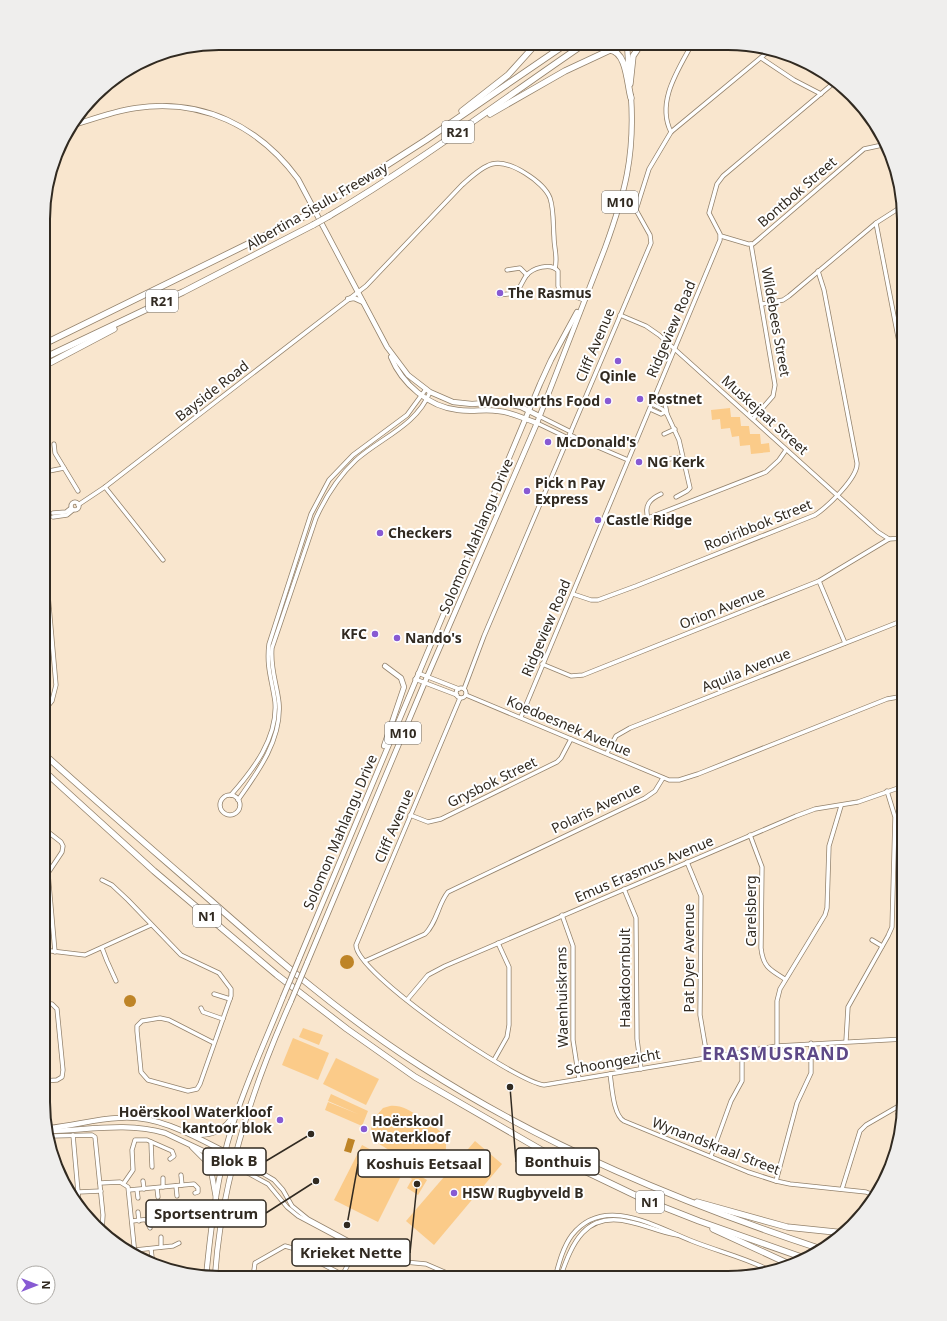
<svg xmlns="http://www.w3.org/2000/svg" width="947" height="1321" font-family="'Noto Sans',sans-serif">
<style>
.green{fill:#fbcb89}
.water{fill:#be8427}
.lines{fill:none;stroke-linecap:round;stroke-linejoin:round}
.canal{stroke:#be8427;stroke-width:3.5}
.minor-casing{stroke:#93826c;stroke-width:5}
.major-casing{stroke:#93826c;stroke-width:6}
.highway-casing{stroke:#93826c;stroke-width:7}
.minor{stroke:#fff;stroke-width:3.5}
.major{stroke:#fff;stroke-width:4.5}
.highway{stroke:#fff;stroke-width:5.5}
.major-bridge-casing{stroke:#93826c;stroke-width:6;stroke-linecap:butt}
.highway-bridge-casing{stroke:#93826c;stroke-width:7;stroke-linecap:butt}
.major-bridge{stroke:#fff;stroke-width:4.5}
.highway-bridge{stroke:#fff;stroke-width:5.5}
.poi-dot{fill:#875ad3;stroke:#fff;stroke-width:1.5}
.labels{text-anchor:middle;stroke-width:4;stroke-linejoin:round;paint-order:stroke}
.shield{fill:#fff;stroke:#6f6a64;stroke-width:1}
.shield-label{font-size:13px;font-weight:bold;fill:#312a21}
.street-label{font-size:14px;fill:#312a21;stroke:#fff}
.poi-label{font-size:14px;font-weight:bold;fill:#312a21;stroke:#fff;text-anchor:start}
.district-label{font-size:18px;font-weight:bold;letter-spacing:1px;fill:#5e4987;stroke:#fff}
.rim{fill:none;stroke:#312a21;stroke-width:2}
.leader{fill:none;stroke:#312a21;stroke-width:1.5}
.callout-dot{fill:#312a21;stroke:#fff;stroke-width:1.5}
.callout{fill:#fff;stroke:#312a21;stroke-width:1.5}
.callout-label{font-size:15px;text-anchor:middle;font-weight:bold;fill:#312a21}
</style>
<rect width="100%" height="100%" fill="#f9e6ce"/>
<g class="green">
<polygon points="730,408 731,417 740,417 741,426 749,426 750,434 760,434 761,444 769,443 770,452 751,454 750,445 740,446 739,436 732,437 730,428 721,429 720,419 712,420 711,410"/>
<polygon points="303,1028 323,1035 319,1045 299,1037"/>
<polygon points="293,1038 329,1053 318,1080 282,1065"/>
<polygon points="336,1058 379,1079 366,1105 323,1084"/>
<polygon points="331,1094 368,1111 362,1126 325,1110 328,1102 358,1114 328,1101"/>
<path d="M390,1106C401,1105 409,1110 418,1116C438,1128 454,1136 442,1161L424,1168L413,1165L376,1142L371,1129L372,1121L383,1108Z"/>
<polygon points="475,1141 502,1164 434,1245 406,1221"/>
<polygon points="362,1145 405,1168 378,1222 334,1200"/>
<polygon points="412,1171 427,1180 418,1195 407,1188 412,1179 409,1177"/>
</g>
<g class="water">
<circle cx="347" cy="962" r="7"/>
<circle cx="130" cy="1001" r="6"/>
<polygon points="348,1138 355,1140 351,1153 344,1151"/>
</g>
<g class="lines">
<polyline class="canal" points="44,543 46,541"/>
<defs>
<g id="minor">
<polyline points="761,58 794,80 821,94"/>
<path d="M671,132C656,102 678,70 692,44"/>
<polyline points="876,223 904,368"/>
<polyline points="721,236 748,244 753,244 864,149 887,144"/>
<polyline points="751,244 775,385 773,396 753,419"/>
<polyline points="507,270 520,268 527,275"/>
<path d="M499,295L516,293C520,288 522,282 526,276C532,268 551,262 558,271V286L560,291L584,300"/>
<polyline points="762,304 783,300 789,296 876,223 901,207"/>
<polyline points="620,315 646,326 659,335 878,532 889,539"/>
<polyline points="664,398 667,414 679,440 690,488 687,491 676,497"/>
<polyline points="652,404 662,409 667,414"/>
<polyline points="650,409 661,414 665,412"/>
<polyline points="539,416 571,432"/>
<polyline points="537,423 568,438"/>
<polyline points="664,434 675,429"/>
<polyline points="570,435 628,460"/>
<polyline points="54,444 55,453 78,491"/>
<polyline points="663,460 682,457"/>
<polyline points="44,472 64,468"/>
<polyline points="105,487 163,560"/>
<circle cx="75" cy="506" r="4"/>
<path d="M78,505L105,487L366,286L462,185C470,178 481,167 492,164C509,159 544,182 550,198C554,210 553,225 554,237C554,248 558,258 555,268"/>
<polyline points="44,510 44,500"/>
<polyline points="53,513 66,512 71,508"/>
<polyline points="53,517 67,515 73,510"/>
<polyline points="605,517 623,524 648,518 766,472 779,460 786,450"/>
<path d="M648,518C644,505 650,499 661,494"/>
<polyline points="44,519 46,516 44,512"/>
<polyline points="819,581 845,643"/>
<path d="M573,594L591,600H598L636,586L815,515C827,507 858,478 857,463L824,290L818,271"/>
<polyline points="542,664 571,676 583,675 819,581 889,539 904,538"/>
<polyline points="418,673 459,689"/>
<polyline points="415,679 457,695"/>
<circle cx="461" cy="693" r="5"/>
<polyline points="464,689 484,636 651,243 650,235 636,210 649,169 671,132 770,50"/>
<polyline points="466,695 669,780 679,780 698,774 887,699 904,696"/>
<path d="M460,698L356,945C355,973 514,1081 544,1085L777,1046L904,1039"/>
<polyline points="44,711 52,701 56,685 44,549"/>
<polyline points="521,717 720,240 720,234 709,213 717,184 723,176 836,81"/>
<polyline points="44,726 45,710"/>
<polyline points="607,753 616,736 630,728 904,620"/>
<path d="M231,795C253,770 278,738 275,702C272,680 266,667 269,644L311,514L329,480L353,455L407,415L426,389"/>
<circle cx="230" cy="805" r="10"/>
<path d="M238,800C258,772 282,739 279,703C277,684 270,668 272,648L316,518C326,496 338,477 356,460C382,437 416,426 430,392"/>
<polyline points="410,815 428,822 441,819 557,762 561,758 571,739"/>
<polyline points="43,828 61,842 63,846 62,852 48,873 55,952"/>
<path d="M750,835L762,867L761,948C763,967 770,970 785,979"/>
<polyline points="687,862 701,896 700,1015 707,1056"/>
<polyline points="102,880 112,885 128,900 181,955 219,973 231,989 231,996 200,1084 197,1089 188,1091 148,1080 141,1072 137,1031 137,1026 142,1021 160,1018 169,1020 214,1043"/>
<polyline points="624,889 636,918 637,1039 641,1069"/>
<polyline points="562,915 573,946 573,1040 579,1079"/>
<polyline points="872,940 882,946"/>
<polyline points="102,948 107,961 116,981"/>
<polyline points="43,950 85,955 151,925"/>
<path d="M365,961L425,934C437,923 438,904 448,892L645,798L655,791L663,778"/>
<polyline points="214,994 230,999"/>
<polyline points="407,1000 428,975 445,966 796,816 815,809 858,802 904,786"/>
<polyline points="201,1008 203,1012 223,1019"/>
<polyline points="846,1041 848,1007 888,936 892,927 895,817 887,791"/>
<polyline points="777,1046 777,1001 780,989 825,915 827,908 829,846 841,806"/>
<polyline points="494,1060 507,1037 509,1025 509,967 498,943"/>
<path d="M610,1074C612,1086 613,1115 624,1121L748,1172L776,1181L790,1184L866,1192L876,1196"/>
<polyline points="43,1081 57,1080 62,1077 63,1070 57,1009 52,1004 43,1003"/>
<polyline points="902,1122 898,1114 904,1111"/>
<polyline points="73,1135 78,1192"/>
<polyline points="51,1136 92,1135 95,1137 103,1215 102,1230"/>
<polyline points="151,1142 152,1167"/>
<polyline points="711,1156 731,1101 742,1081 742,1052"/>
<polyline points="235,1157 274,1180 283,1190 292,1206 308,1219 384,1260 426,1264 456,1277"/>
<polyline points="233,1165 268,1184 287,1207 298,1216 345,1241"/>
<polyline points="181,1175 182,1185"/>
<polyline points="163,1178 163,1187"/>
<polyline points="143,1181 144,1189"/>
<polyline points="776,1181 797,1103 811,1073 811,1043"/>
<polyline points="100,1183 120,1182 128,1187 135,1255"/>
<polyline points="124,1183 133,1170 132,1150 135,1140 147,1140 172,1151 174,1156 170,1159"/>
<polyline points="176,1186 177,1196"/>
<polyline points="157,1188 158,1197"/>
<polyline points="842,1189 860,1131 866,1125 904,1103"/>
<polyline points="129,1190 194,1184 198,1188 198,1192 195,1193"/>
<polyline points="137,1190 138,1198"/>
<polyline points="73,1194 78,1194 78,1192 101,1191"/>
<polyline points="78,1194 79,1201"/>
<polyline points="158,1209 159,1218"/>
<polyline points="138,1212 139,1221"/>
<polyline points="189,1215 189,1222"/>
<polyline points="146,1220 150,1228"/>
<polyline points="132,1221 196,1214 197,1209 193,1207"/>
<polyline points="161,1237 161,1247"/>
<polyline points="151,1249 152,1257"/>
<polyline points="135,1250 173,1246 179,1243"/>
<polyline points="342,1276 358,1245"/>
<polyline points="253,1277 255,1263 285,1246 292,1248 343,1275"/>
<path d="M555,1278C559,1263 563,1247 572,1235C604,1194 656,1227 692,1241C717,1251 743,1257 767,1269"/>
<path d="M560,1278C572,1243 585,1211 630,1222C646,1225 661,1233 677,1235"/>
</g>
<g id="major">
<polyline points="627,44 629,75"/>
<path d="M71,126C93,119 114,111 136,108C202,98 259,126 298,179L387,347L408,375L430,392L453,402L472,404L499,402L521,407L539,416"/>
<polyline points="348,299 354,298 363,302"/>
<path d="M391,357C402,384 429,407 458,410C472,412 485,409 498,411C512,412 524,419 537,423"/>
<polyline points="384,746 404,687 401,678 385,666"/>
<polyline points="299,959 540,384 551,360 577,312"/>
<path d="M307,963L427,677L537,423L605,248C625,193 635,156 631,96"/>
<path d="M49,1128C72,1126 95,1119 118,1118C160,1114 199,1139 235,1157"/>
<path d="M50,1131C88,1130 127,1122 165,1133L233,1165"/>
<path d="M192,1134C210,1137 226,1130 234,1114"/>
<polyline points="192,1147 206,1161 211,1170 216,1198"/>
<path d="M206,1277C211,1227 217,1175 232,1127C246,1082 266,1040 283,997"/>
<path d="M215,1277C221,1181 252,1088 291,1001"/>
</g>
<g id="highway">
<polyline points="631,44 637,44"/>
<polyline points="630,84 633,56 641,44"/>
<polyline points="462,111 508,75 536,44"/>
<path d="M490,114L565,71L610,50C627,52 627,84 631,98"/>
<polyline points="323,206 426,140 566,44"/>
<path d="M329,216C417,164 499,102 584,44"/>
<polyline points="44,344 307,215"/>
<polyline points="44,358 183,292 313,225"/>
<polyline points="44,366 114,329"/>
<path d="M44,754C98,803 154,851 209,899C277,959 345,1018 422,1067C546,1147 682,1203 821,1249"/>
<polyline points="44,771 154,871 277,975 347,1029 415,1077 543,1151 643,1199 699,1221 807,1259"/>
<polyline points="697,1202 787,1227 845,1233"/>
<polyline points="713,1229 789,1264"/>
</g>
</defs>
<use href="#minor" class="minor-casing"/>
<use href="#major" class="major-casing"/>
<use href="#highway" class="highway-casing"/>
<use href="#minor" class="minor"/>
<use href="#major" class="major"/>
<use href="#highway" class="highway"/>
<defs>
<g id="major-bridge">
<polyline points="283,997 299,959"/>
<polyline points="291,1001 307,963"/>
</g>
<g id="highway-bridge">
<polyline points="307,215 323,206"/>
<polyline points="313,225 329,216"/>
</g>
</defs>
<use href="#major-bridge" class="major-bridge-casing"/>
<use href="#highway-bridge" class="highway-bridge-casing"/>
<use href="#major-bridge" class="major-bridge"/>
<use href="#highway-bridge" class="highway-bridge"/>
</g>
<g class="poi-dot">
<circle cx="500" cy="293" r="4"/>
<circle cx="618" cy="361" r="4"/>
<circle cx="640" cy="399" r="4"/>
<circle cx="608" cy="401" r="4"/>
<circle cx="548" cy="442" r="4"/>
<circle cx="639" cy="462" r="4"/>
<circle cx="527" cy="491" r="4"/>
<circle cx="598" cy="520" r="4"/>
<circle cx="380" cy="533" r="4"/>
<circle cx="375" cy="634" r="4"/>
<circle cx="397" cy="638" r="4"/>
<circle cx="280" cy="1120" r="4"/>
<circle cx="364" cy="1129" r="4"/>
<circle cx="454" cy="1193" r="4"/>
</g>
<g class="labels">
<g class="shield">
<rect x="442" y="121" width="32" height="22" rx="3"/>
<rect x="602" y="191" width="36" height="22" rx="3"/>
<rect x="146" y="290" width="32" height="22" rx="3"/>
<rect x="385" y="722" width="36" height="22" rx="3"/>
<rect x="193" y="905" width="28" height="22" rx="3"/>
<rect x="636" y="1191" width="28" height="22" rx="3"/>
</g>
<g class="shield-label">
<text x="458" y="137">R21</text>
<text x="620" y="207">M10</text>
<text x="162" y="306">R21</text>
<text x="403" y="738">M10</text>
<text x="207" y="921">N1</text>
<text x="650" y="1207">N1</text>
</g>
<g class="street-label">
<text transform="translate(797 192) rotate(-41)" y="5">Bontbok Street</text>
<text transform="translate(317 206) rotate(-30)" y="5">Albertina Sisulu Freeway</text>
<text transform="translate(776 322) rotate(80)" y="5">Wildebees Street</text>
<text transform="translate(671 329) rotate(-67)" y="5">Ridgeview Road</text>
<text transform="translate(595 345) rotate(-67)" y="5">Cliff Avenue</text>
<text transform="translate(212 391) rotate(-38)" y="5">Bayside Road</text>
<text transform="translate(765 415) rotate(42)" y="5">Muskejaat Street</text>
<text transform="translate(758 525) rotate(-22)" y="5">Rooiribbok Street</text>
<text transform="translate(476 536) rotate(-67)" y="5">Solomon Mahlangu Drive</text>
<text transform="translate(722 608) rotate(-22)" y="5">Orion Avenue</text>
<text transform="translate(546 628) rotate(-67)" y="5">Ridgeview Road</text>
<text transform="translate(746 670) rotate(-22)" y="5">Aquila Avenue</text>
<text transform="translate(569 726) rotate(23)" y="5">Koedoesnek Avenue</text>
<text transform="translate(492 782) rotate(-26)" y="5">Grysbok Street</text>
<text transform="translate(596 808) rotate(-26)" y="5">Polaris Avenue</text>
<text transform="translate(394 826) rotate(-67)" y="5">Cliff Avenue</text>
<text transform="translate(340 832) rotate(-67)" y="5">Solomon Mahlangu Drive</text>
<text transform="translate(644 869) rotate(-23)" y="5">Emus Erasmus Avenue</text>
<text transform="translate(751 911) rotate(-90)" y="5">Carelsberg</text>
<text transform="translate(689 958) rotate(-90)" y="5">Pat Dyer Avenue</text>
<text transform="translate(625 978) rotate(-90)" y="5">Haakdoornbult</text>
<text transform="translate(562 997) rotate(-91)" y="5">Waenhuiskrans</text>
<text transform="translate(613 1062) rotate(-10)" y="5">Schoongezicht</text>
<text transform="translate(716 1146) rotate(21)" y="5">Wynandskraal Street</text>
</g>
<g class="poi-label">
<text x="508" y="298">The Rasmus</text>
<text x="618" y="381" text-anchor="middle">Qinle</text>
<text x="648" y="404">Postnet</text>
<text x="600" y="406" text-anchor="end">Woolworths Food</text>
<text x="556" y="447">McDonald's</text>
<text x="647" y="467">NG Kerk</text>
<text x="535" y="488">Pick n Pay<tspan x="535" dy="16">Express</tspan></text>
<text x="606" y="525">Castle Ridge</text>
<text x="388" y="538">Checkers</text>
<text x="367" y="639" text-anchor="end">KFC</text>
<text x="405" y="643">Nando's</text>
<text x="272" y="1117" text-anchor="end">Hoërskool Waterkloof<tspan x="272" dy="16">kantoor blok</tspan></text>
<text x="372" y="1126">Hoërskool<tspan x="372" dy="16">Waterkloof</tspan></text>
<text x="462" y="1198">HSW Rugbyveld B</text>
</g>
<g class="district-label">
<text x="776" y="1060">ERASMUSRAND</text>
</g>
</g>
<path d="M0 0H947V1321H0ZM219 50H728A169 169 0 0 1 897 219V1102A169 169 0 0 1 728 1271H219A169 169 0 0 1 50 1102V219A169 169 0 0 1 219 50Z" fill="#efeeed" fill-rule="evenodd"/>
<path class="rim" d="M219 50H728A169 169 0 0 1 897 219V1102A169 169 0 0 1 728 1271H219A169 169 0 0 1 50 1102V219A169 169 0 0 1 219 50Z"/>
<path class="leader" d="M311 1134L266 1161M510 1087L516 1162M347 1225L358 1164M316 1181L266 1213M417 1184L410 1253"/>
<g class="callout-dot">
<circle cx="311" cy="1134" r="4"/>
<circle cx="510" cy="1087" r="4"/>
<circle cx="347" cy="1225" r="4"/>
<circle cx="316" cy="1181" r="4"/>
<circle cx="417" cy="1184" r="4"/>
</g>
<g class="callout">
<rect x="203" y="1148" width="63" height="27" rx="4"/>
<rect x="516" y="1148" width="83" height="27" rx="4"/>
<rect x="358" y="1150" width="132" height="27" rx="4"/>
<rect x="146" y="1200" width="120" height="27" rx="4"/>
<rect x="292" y="1239" width="118" height="27" rx="4"/>
</g>
<g class="callout-label">
<text x="234" y="1166">Blok B</text>
<text x="558" y="1167">Bonthuis</text>
<text x="424" y="1169">Koshuis Eetsaal</text>
<text x="206" y="1219">Sportsentrum</text>
<text x="351" y="1258">Krieket Nette</text>
</g>
<g transform="translate(36 1285) rotate(90)"><circle r="19" fill="#ffffff" stroke="#adaaa6"/>
<path d="M0-3L7 15L0 10L-7 15Z" fill="#875ad3"/>
<text y="-6" font-size="11" font-weight="bold" text-anchor="middle" fill="#312a21">N</text>
</g>
</svg>
